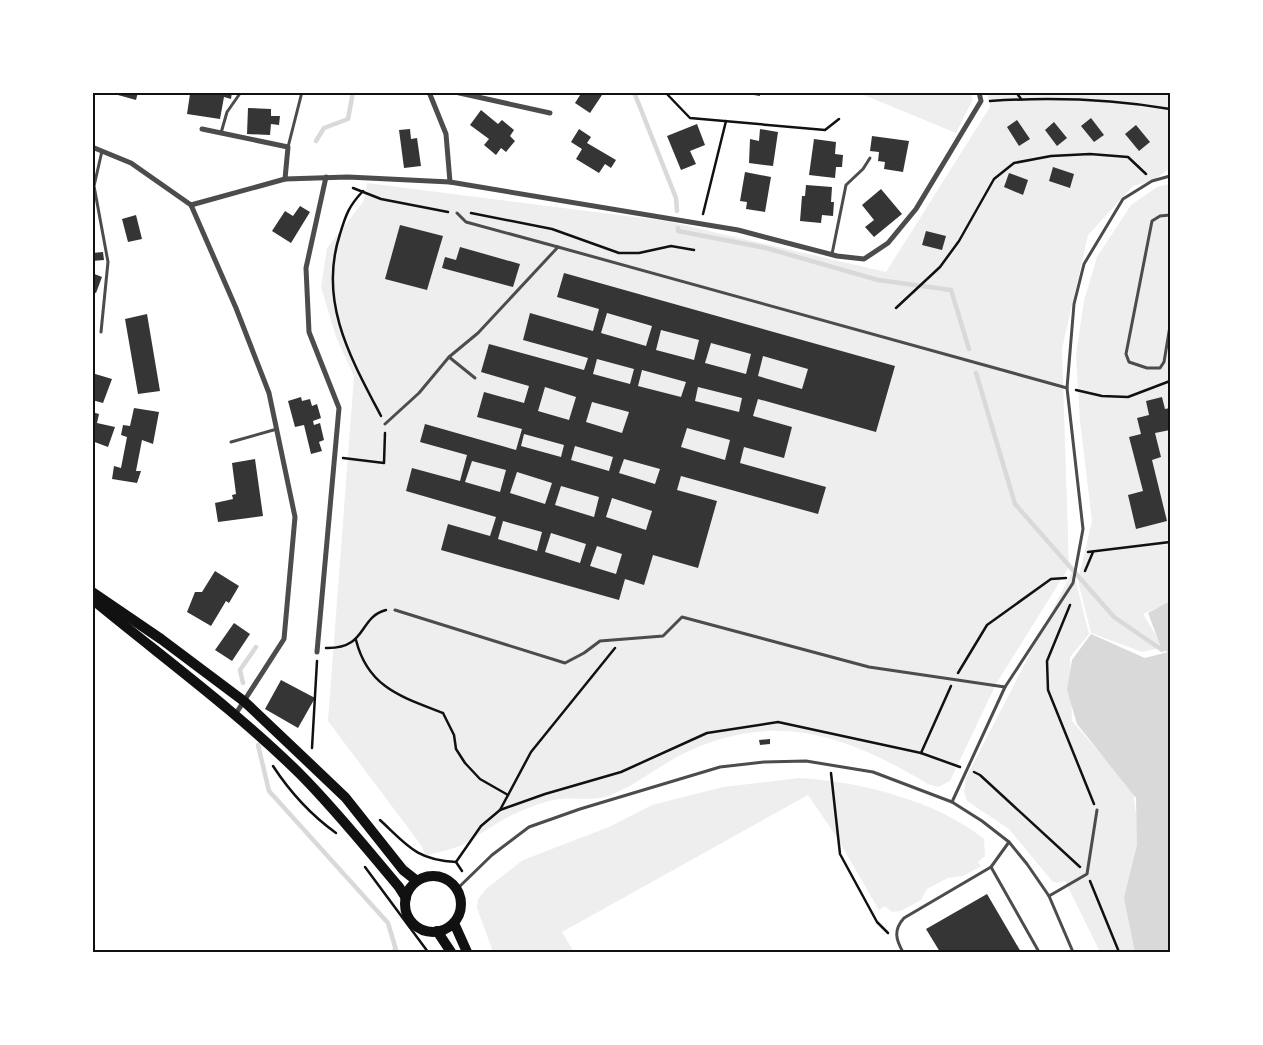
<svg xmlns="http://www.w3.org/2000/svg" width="1263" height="1045" font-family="Raleway,sans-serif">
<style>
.green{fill:#eee}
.water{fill:#d9d9d9}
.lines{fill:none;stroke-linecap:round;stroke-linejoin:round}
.stream{stroke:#d9d9d9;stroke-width:4.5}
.building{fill:#353535;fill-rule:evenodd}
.path{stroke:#111;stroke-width:2.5}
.service{stroke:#4c4c4c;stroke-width:3}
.minor{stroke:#4c4c4c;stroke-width:5}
.primary{stroke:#111;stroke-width:10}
.neatline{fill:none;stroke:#111;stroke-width:2}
</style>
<rect width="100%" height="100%" fill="#fff"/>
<g class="green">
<polygon points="859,93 972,93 972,101 956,133"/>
<path d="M987,93H1170V168L1152,181L1133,186L1088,235L1062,349L1069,567L996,684L950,781L938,787L928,784C849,737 778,710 689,751C662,763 640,783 613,794C597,802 578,797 561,799C548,800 533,806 521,811C500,819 482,834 462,845C451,850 437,852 426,856L421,845L328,721L354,376L336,337L321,287L327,248L363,202L367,183L666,221L886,272L990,107Z"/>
<polygon points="1170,184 1170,602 1143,614 1163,647 1142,652 1091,633 1078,581 1092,521 1080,421 1076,355 1084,301 1097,257 1131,205 1157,187"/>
<polygon points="1073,570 1089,634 1070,657 1072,721 1133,791 1139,838 1135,952 1100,952 1065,881 1057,883 1052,881 1009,829 967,801 964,792 966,778"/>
<path d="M799,778C859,781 937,801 984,839L985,856L978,862L981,866L963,876L948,878L927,889L921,900L901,911L892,912L885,906L879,910L836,836L808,795L562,932L574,952H493L477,908L478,899L486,889L523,860L609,827L652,805L723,787Z"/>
</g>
<polygon class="water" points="1170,601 1170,952 1135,952 1124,898 1137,845 1136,798 1077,724 1067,690 1072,660 1091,634 1145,658 1168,652 1162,650 1148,613"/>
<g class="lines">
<g class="stream">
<polyline points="634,92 676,198 677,211"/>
<polyline points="316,141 324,128 348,119 353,92"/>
<polyline points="678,228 678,231 766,248 878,280 951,290 969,349"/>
<polyline points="976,373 1015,504 1114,617 1162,650"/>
<polyline points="243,683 240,670 256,647"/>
<polyline points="258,745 269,791 388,923 396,950 392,952"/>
</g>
</g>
<g class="building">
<polygon points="107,92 138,92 136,100"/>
<polygon points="185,92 232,92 231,99 224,97 220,119 187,114 190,94"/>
<polygon points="582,92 604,92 590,113 575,103"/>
<polygon points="734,92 760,92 760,96"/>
<polygon points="248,108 271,109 271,116 280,116 279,125 271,124 270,135 247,134"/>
<polygon points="481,110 498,124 502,120 514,130 510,136 515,141 506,152 501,148 496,155 484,145 489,139 470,125"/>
<polygon points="1091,118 1104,135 1094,142 1081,126"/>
<polygon points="1017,120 1030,139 1019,146 1007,127"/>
<polygon points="1054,122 1067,138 1057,146 1045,130"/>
<polygon points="697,124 705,145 690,151 696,164 681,170 667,136"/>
<polygon points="1136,125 1150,142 1139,151 1125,134"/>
<polygon points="410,129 411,139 417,138 421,166 404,168 399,130"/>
<polygon points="579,129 591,137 587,143 616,160 611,168 605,164 599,173 576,159 582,149 571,142"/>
<polygon points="760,129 778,132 773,166 749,163 750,139 759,141"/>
<polygon points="872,136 909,141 903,172 884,169 885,162 878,161 879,152 870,151"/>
<polygon points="814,139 836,142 835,154 843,155 842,167 836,167 835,178 809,175"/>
<polygon points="1053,167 1074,174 1070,188 1049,181"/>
<polygon points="745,172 771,177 765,212 746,209 747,202 740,201"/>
<polygon points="1009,173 1028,180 1023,195 1004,187"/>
<polygon points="806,185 832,187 831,202 834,202 833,216 822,215 821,223 800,221 802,196 805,196"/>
<polygon points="881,189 902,214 874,237 865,227 874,220 862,205"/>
<polygon points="300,206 310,212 291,243 272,231 285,211 293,216"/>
<polygon points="136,215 142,239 128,242 122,219"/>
<polygon points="400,225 443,236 427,290 385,279"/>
<polygon points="926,231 946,236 942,250 922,245"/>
<polygon points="460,247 520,264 513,287 442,268 445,257 456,260"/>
<polygon points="103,252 104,260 92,261 92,253"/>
<polygon points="92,273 102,277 96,293 92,292"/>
<path d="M564,273L895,366L876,432L758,399L753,416L792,427L784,458L744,447L740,463L826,487L818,514L681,476L677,490L717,501L698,568L653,555L644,585L625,579L619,600L441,550L448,524L490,536L496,517L406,491L412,468L460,481L467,455L420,442L425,424L516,450L522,429L477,417L484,392L524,403L529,386L481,372L489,344L584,370L588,358L523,340L530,313L593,331L599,309L557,297ZM607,313L652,326L646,346L601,333ZM661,330L699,340L694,360L656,350ZM711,343L751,354L746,374L705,363ZM763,356L808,369L802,389L758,376ZM597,359L634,369L630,384L593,374ZM642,370L686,382L681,397L638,386ZM545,387L576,397L569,420L538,411ZM698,387L742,398L739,412L695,401ZM592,402L629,412L622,433L586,422ZM687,428L730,440L725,460L681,447ZM524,434L564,445L561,457L521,446ZM575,446L613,457L609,471L571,460ZM624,459L660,469L655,484L619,473ZM472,461L506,470L500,492L465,482ZM517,472L552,483L545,504L510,493ZM561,486L599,497L594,517L555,505ZM612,498L652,511L646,530L606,517ZM503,521L542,532L537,551L498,539ZM551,533L586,544L580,563L545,552ZM597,546L622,554L616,574L590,566Z"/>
<polygon points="147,314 160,391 138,394 125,319"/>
<polygon points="92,373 112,379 103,403 92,400"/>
<polygon points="301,397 302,401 310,399 312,406 317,404 321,418 313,421 314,425 320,423 324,440 319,442 322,451 311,454 304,425 295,427 288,401"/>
<polygon points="1162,397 1165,409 1170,408 1170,430 1155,433 1161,457 1152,460 1167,521 1136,529 1128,495 1143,491 1129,437 1141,434 1137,418 1149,415 1146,401"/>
<polygon points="134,408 159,412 153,444 142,440 136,471 141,471 137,483 112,479 114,466 121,468 127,437 121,435 123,425 130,426"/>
<polygon points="92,412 99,414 97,423 115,427 108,447 92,441"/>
<polygon points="255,459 263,516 218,522 215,503 233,499 232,495 236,494 232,463"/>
<polygon points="215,571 239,586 229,603 226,601 211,626 187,612 195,592 202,592"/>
<polygon points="234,623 250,634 232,661 215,650"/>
<polygon points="281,680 315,698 298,728 265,709"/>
<polygon points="770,739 770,744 760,745 759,740"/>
<polygon points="987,894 1021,952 940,952 926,929"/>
</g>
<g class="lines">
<g class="path">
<polyline points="665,92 690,118 825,130 839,119"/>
<polyline points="1016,92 1021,99"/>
<path d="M990,101C1050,97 1111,99 1170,109"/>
<polyline points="353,188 381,199 448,212"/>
<path d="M363,191C349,206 346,214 340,234C318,301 350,357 381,416"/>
<polyline points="471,213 552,229 619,253 639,253 671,246 694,250"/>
<polyline points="703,214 726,121"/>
<polyline points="896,308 940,267 959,241 994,179 1014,163 1051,156 1090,154 1128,157 1146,174"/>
<polyline points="1076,390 1102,396 1128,397 1170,381"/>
<polyline points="343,458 384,463 385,433"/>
<polyline points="1088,552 1170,542"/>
<polyline points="1085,571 1093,552"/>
<polyline points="1070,605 1047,661 1048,690 1094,804"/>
<path d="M356,640C368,688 402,697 443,713L454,735L456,749L465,763L480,779L508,795"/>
<path d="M326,648C368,649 358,617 386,610"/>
<polyline points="958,673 987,625 1051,579 1066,578"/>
<polyline points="312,748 317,661"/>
<polyline points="921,753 951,686"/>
<path d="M273,766C290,792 311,815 336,833"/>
<polyline points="974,772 980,775 1080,867"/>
<polyline points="831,773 840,854 877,922 888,933"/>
<polyline points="500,810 545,794 621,772 707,733 778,722 921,753 960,767"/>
<path d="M380,820C407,845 416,860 456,862L462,871"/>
<polyline points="456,862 481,826 500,810 531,752 615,648"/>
<polyline points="365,867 428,952"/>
<polyline points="1090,881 1119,952"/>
</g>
<g class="service">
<polyline points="221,133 227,112 241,92"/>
<polyline points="288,147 302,92"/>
<polyline points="457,213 466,222 558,247"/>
<polyline points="1170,215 1160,216 1152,221 1126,354 1129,362 1147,368 1160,368 1164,362 1170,326"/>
<polyline points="832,254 846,185 863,169 870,158"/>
<polyline points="101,332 108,262 94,186 102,151"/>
<polyline points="449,357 475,378"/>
<polyline points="385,424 419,393 449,357 478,333 558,247 1067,388"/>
<polyline points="231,442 277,429"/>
<polyline points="395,610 565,663 584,653 600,641 663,636 682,617 869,667 1005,687"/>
<polyline points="952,802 1005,687 1073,583 1083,529 1067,388 1074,304 1084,264 1123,199 1152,181 1170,176"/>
<polyline points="991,867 1039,952"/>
<polyline points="457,889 492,855 529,827 580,809 720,767 764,762 806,761 873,772 952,802 982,821 1009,842 1027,864 1049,896 1073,952"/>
<polyline points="1049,896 1087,874 1097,810"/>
<path d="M903,952C896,940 893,930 904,918L991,867L1009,842"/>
</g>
<g class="minor">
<polyline points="429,92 446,134 450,182"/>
<polyline points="455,92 550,113"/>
<polyline points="202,129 288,147 285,179"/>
<polyline points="92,147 131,163 191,205 236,308 269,393 295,517 284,639 235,715"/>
<polyline points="191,205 285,179 348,177 450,182 738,230 837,256 864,259 888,243 916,209 981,101 979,92"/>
<polyline points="317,652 339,408 309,332 306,268 326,177"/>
</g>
<g class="primary">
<polyline points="92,592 161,639 245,702 345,797 403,870 417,881"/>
<path d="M93,600C162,657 235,710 299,773C335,809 366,848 399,887L406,898"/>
<circle cx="433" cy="904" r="28"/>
<polyline points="454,923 467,952"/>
<polyline points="437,931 451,952"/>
</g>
</g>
<rect width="1263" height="1045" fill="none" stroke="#ffffff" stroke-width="188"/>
<rect x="94" y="94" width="1075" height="857" class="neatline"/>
</svg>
